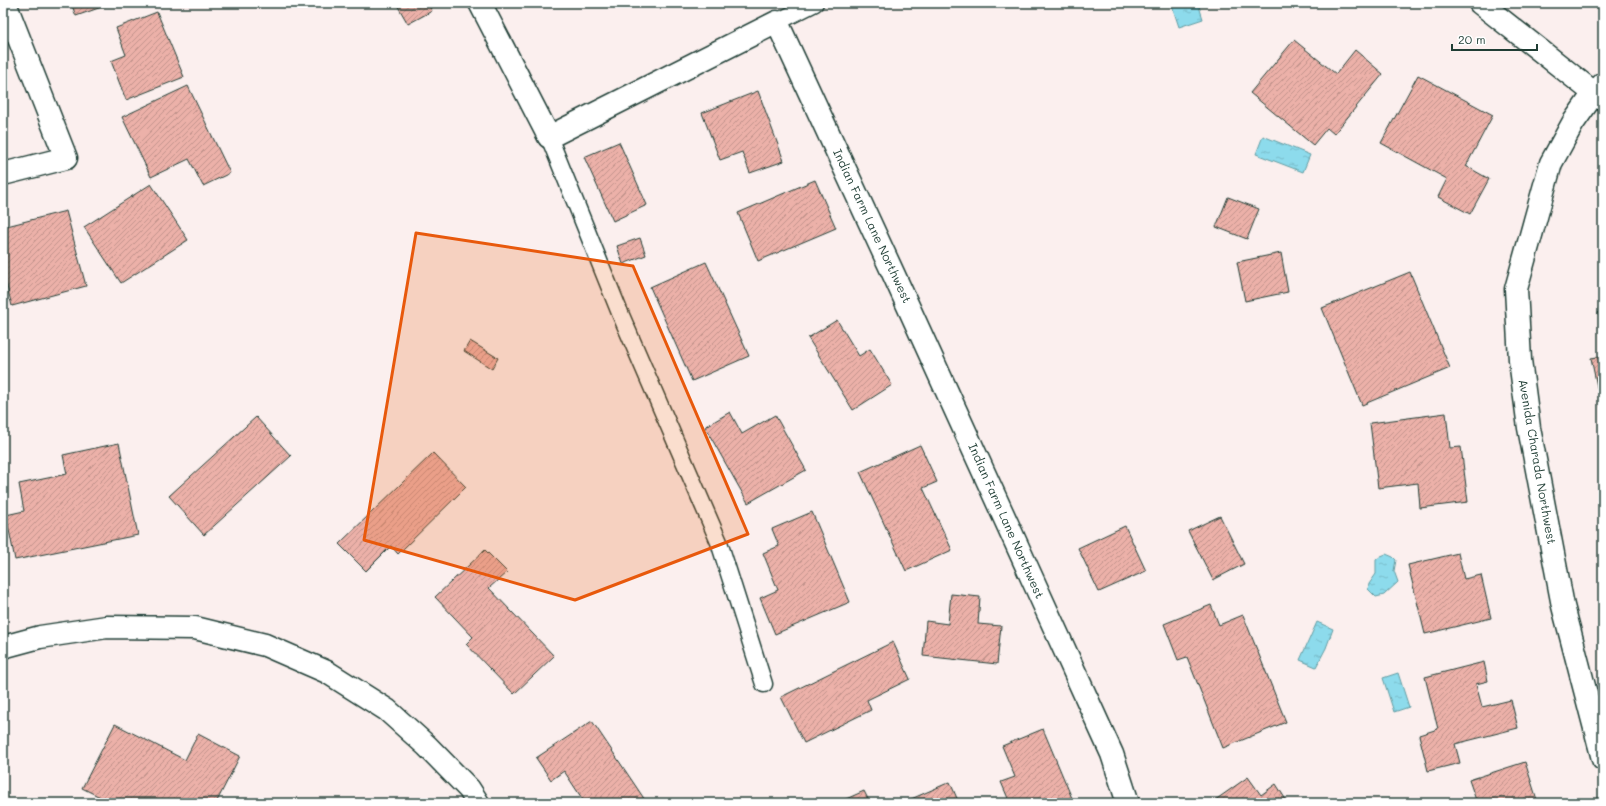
<svg xmlns="http://www.w3.org/2000/svg" width="1606" height="806" font-family="Mali,sans-serif">
<style>
.water{fill:url(#water-ripples);stroke:#619ca2}
.building{fill:url(#building-hatch);stroke:#1f3d34}
.lines{fill:none;stroke-linecap:round;stroke-linejoin:round}
.lane-casing{stroke:#1f3d34;stroke-width:19}
.street-casing{stroke:#1f3d34;stroke-width:25}
.lane{stroke:#fff;stroke-width:16}
.street{stroke:#fff;stroke-width:22}
.marked{fill:#e8590c;fill-opacity:0.2;stroke:#e8590c;stroke-width:3;stroke-linejoin:round}
.labels{text-anchor:middle;stroke-width:3;stroke-linejoin:round;paint-order:stroke}
.street-label{font-size:12px;fill:#1f3d34;stroke:#fff}
</style>
<defs>
<pattern id="water-ripples" width="26" height="14" patternUnits="userSpaceOnUse"><rect width="26" height="14" fill="#8ddbec"/><path d="M2 4q2-2 4 0t4 0M15 11q2-2 4 0t4 0" fill="none" stroke="#79bdcb"/></pattern>
<pattern id="building-hatch" width="6" height="6" patternUnits="userSpaceOnUse"><rect width="6" height="6" fill="#ecb1a9"/><path d="M-1 1l2-2M0 6l6-6M5 7l2-2" fill="none" stroke="#bf918a"/></pattern>
</defs>
<rect width="100%" height="100%" fill="#fbefee"/>
<filter id="ink" filterUnits="userSpaceOnUse"><feTurbulence type="fractalNoise" baseFrequency=".025" numOctaves="2"/><feDisplacementMap in="SourceGraphic" scale="8" xChannelSelector="R" yChannelSelector="G"/><feConvolveMatrix kernelMatrix="1 2 1 2 8 2 1 2 1" color-interpolation-filters="sRGB"/></filter>
<g filter="url(#ink)">
<g class="water">
<polygon points="1171,3 1198,3 1203,19 1179,27"/>
<polygon points="1263,136 1310,155 1303,172 1256,154"/>
<polygon points="1386,554 1393,557 1396,560 1394,571 1398,582 1384,595 1376,597 1368,589 1369,584 1376,574 1376,560 1381,556"/>
<polygon points="1317,622 1333,629 1326,648 1316,667 1300,660"/>
<polygon points="1398,673 1409,707 1394,712 1383,678"/>
</g>
<g class="building">
<polygon points="71,3 113,3 76,16"/>
<polygon points="396,3 428,3 432,11 408,24"/>
<polygon points="157,12 184,77 126,100 111,61 126,55 116,28"/>
<polygon points="1294,40 1336,74 1355,50 1383,74 1334,134 1327,128 1313,145 1250,93"/>
<polygon points="1418,75 1493,115 1466,166 1489,179 1470,214 1438,197 1447,179 1381,143"/>
<polygon points="188,86 230,173 203,186 189,159 151,177 122,117"/>
<polygon points="758,91 784,161 750,173 742,152 720,160 702,113"/>
<polygon points="619,142 647,205 613,221 584,157"/>
<polygon points="815,180 836,228 758,261 738,213"/>
<polygon points="151,184 188,240 121,283 84,227"/>
<polygon points="1228,197 1259,209 1247,239 1216,227"/>
<polygon points="66,211 86,286 12,306 3,271 3,227"/>
<polygon points="640,238 646,255 623,264 617,246"/>
<polygon points="1281,253 1288,292 1245,301 1237,262"/>
<polygon points="706,262 749,356 692,381 650,287"/>
<polygon points="1410,272 1450,368 1362,405 1322,308"/>
<polygon points="1603,284 1603,316 1598,315"/>
<polygon points="837,320 859,356 870,349 892,385 853,410 808,338"/>
<polygon points="470,341 498,358 492,369 464,351"/>
<polygon points="1603,356 1603,415 1591,358"/>
<polygon points="730,412 742,434 775,415 806,470 748,503 705,427"/>
<polygon points="1446,413 1450,448 1461,447 1468,502 1420,508 1418,483 1378,488 1370,423"/>
<polygon points="256,417 291,456 204,535 169,496"/>
<polygon points="119,443 138,535 15,560 6,515 24,511 19,484 67,474 63,455"/>
<polygon points="920,445 937,482 923,488 952,550 906,571 860,472"/>
<polygon points="433,453 466,487 398,554 391,546 366,571 339,544"/>
<polygon points="812,512 850,602 775,634 760,598 778,590 763,553 779,546 772,529"/>
<polygon points="1220,516 1244,564 1213,580 1188,531"/>
<polygon points="1125,526 1146,571 1099,592 1078,548"/>
<polygon points="485,550 507,572 489,588 554,656 514,694 466,644 473,637 435,597"/>
<polygon points="1458,553 1464,579 1481,575 1491,618 1425,634 1408,565"/>
<polygon points="951,594 980,597 978,624 1001,626 997,664 923,656 926,621 948,624"/>
<polygon points="1211,605 1219,625 1243,615 1286,722 1223,748 1187,657 1178,660 1164,624"/>
<polygon points="893,642 910,679 867,700 871,710 804,743 781,697"/>
<polygon points="1484,662 1488,681 1476,684 1482,707 1511,700 1518,728 1455,744 1460,763 1428,771 1419,735 1438,729 1425,677"/>
<polygon points="592,721 647,803 585,803 564,771 551,780 536,758"/>
<polygon points="115,724 185,760 198,734 240,756 216,803 112,803 82,788"/>
<polygon points="1043,729 1074,803 1010,803 1001,782 1015,777 1002,746"/>
<polygon points="1525,762 1538,803 1477,803 1469,780"/>
<polygon points="1248,777 1261,795 1276,784 1288,803 1211,803"/>
<polygon points="950,782 959,803 902,803"/>
<polygon points="864,791 870,803 837,803"/>
</g>
<g class="lines">
<defs>
<g id="lane">
<polyline points="777,22 815,3"/>
<polyline points="549,137 620,313 719,542 764,684"/>
</g>
<g id="street">
<polyline points="480,3 549,137 777,22 893,273 1112,754 1128,803"/>
<polyline points="1480,3 1594,93"/>
<polyline points="1603,84 1594,93 1573,123 1551,163 1516,289 1520,360 1529,428 1563,606 1603,759"/>
<polyline points="3,174 66,158 5,3"/>
<polyline points="3,647 40,637 107,627 195,628 265,645 327,672 387,710 427,746 469,789 478,803"/>
</g>
</defs>
<use href="#lane" class="lane-casing"/>
<use href="#street" class="street-casing"/>
<use href="#lane" class="lane"/>
<use href="#street" class="street"/>
</g>
</g>
<path class="marked" d="M416,233L633,266L748,534L575,600L364,540Z"/>
<g class="labels">
<g class="street-label">
<text transform="translate(872 226) rotate(65)" y="4">Indian Farm Lane Northwest</text>
<text transform="translate(1537 462) rotate(80)" y="4">Avenida Charada Northwest</text>
<text transform="translate(1006 521) rotate(66)" y="4">Indian Farm Lane Northwest</text>
</g>
</g>
<rect width="1606" height="806" fill="none" stroke="#fff" stroke-width="16"/>
<rect x="8" y="8" width="1590" height="790" fill="none" stroke="#1f3d34" stroke-width="1.5" filter="url(#ink)"/>
<path d="M1452 44v6h85v-6" fill="none" stroke="#1f3d34" stroke-width="2"/>
<text x="1458" y="44" font-size="12" fill="#1f3d34" stroke="#ffffff" stroke-width="3" paint-order="stroke">20 m</text>
</svg>
